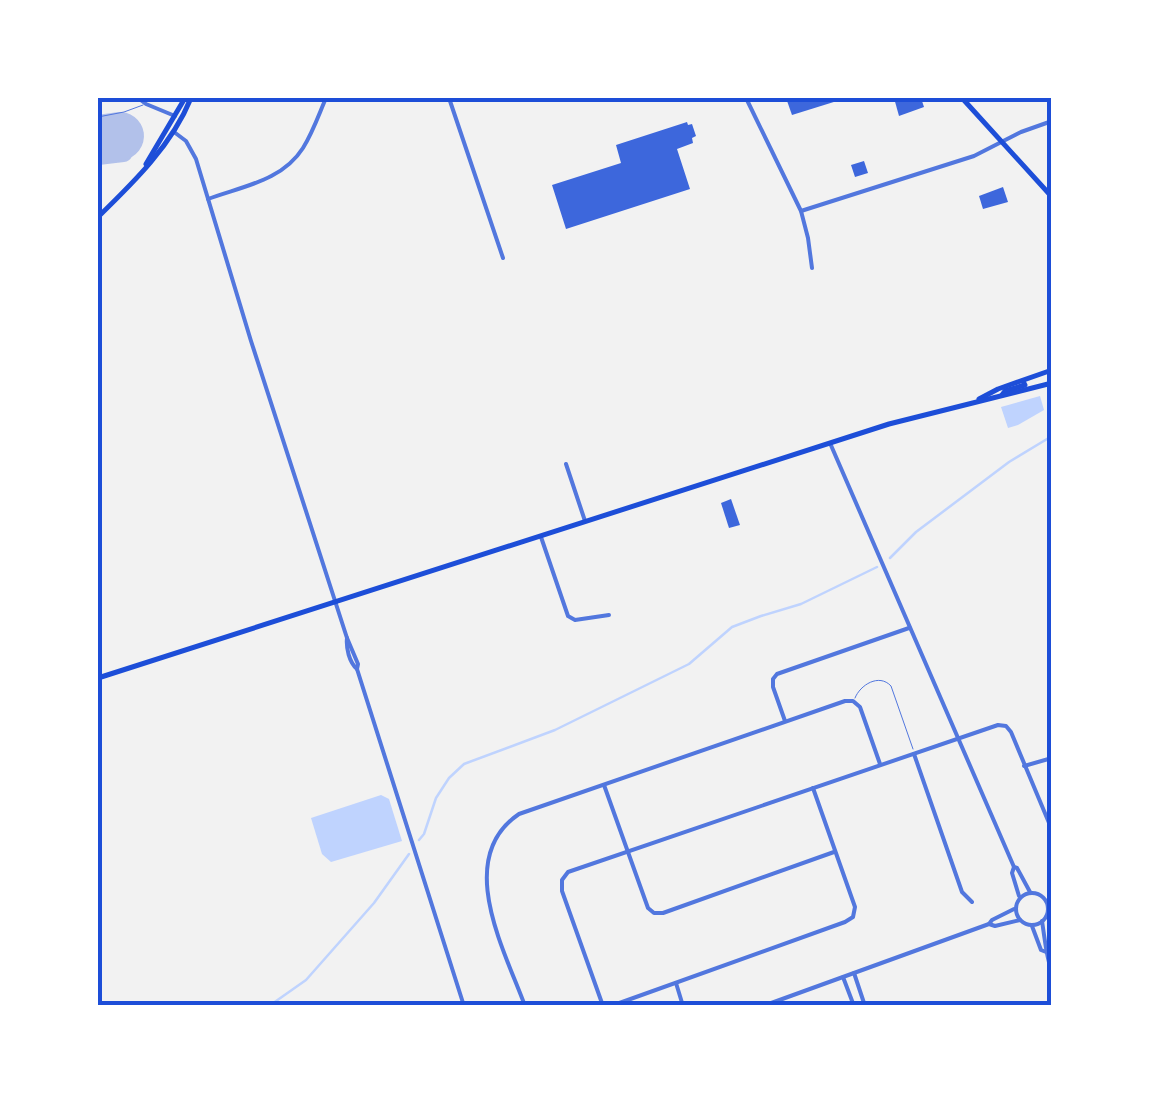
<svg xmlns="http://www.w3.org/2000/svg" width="1149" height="1103" font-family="Manrope,sans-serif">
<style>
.water{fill:#bfd3fe}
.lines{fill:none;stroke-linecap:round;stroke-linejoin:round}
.stream{stroke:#bfd3fe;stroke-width:2.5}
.taxiway{stroke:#b2c1ea;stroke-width:20}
.runway{stroke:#b2c1ea;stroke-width:48}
.building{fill:#3d67dc}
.service{stroke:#5277de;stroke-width:1}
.minor{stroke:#5277de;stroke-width:4}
.tertiary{stroke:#5277de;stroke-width:4}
.primary{stroke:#1d4ed8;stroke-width:5}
.trunk{stroke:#1d4ed8;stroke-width:5}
.neatline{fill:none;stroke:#1d4ed8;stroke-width:4}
</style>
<rect width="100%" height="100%" fill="#f2f2f2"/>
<g class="water">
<polygon points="1040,396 1044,410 1018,425 1008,428 1001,407"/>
<polygon points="381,795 389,799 402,841 331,862 322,854 311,818"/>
</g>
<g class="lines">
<g class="stream">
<polyline points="890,558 916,532 1009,462 1052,436"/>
<polyline points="419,840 424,834 436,798 449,778 464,764 555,730 689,664 732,627 761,616 801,604 877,567"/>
<polyline points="269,1006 306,980 374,903 409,854"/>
</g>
<polyline class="taxiway" points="98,155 123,152 125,148 124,141 120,136"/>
<polyline class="runway" points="98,139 120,136"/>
</g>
<g class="building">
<polygon points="786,98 835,98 837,101 792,115"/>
<polygon points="894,98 921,98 924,107 899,116"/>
<polygon points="687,122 688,125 692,124 696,136 692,138 693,143 677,149 690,189 566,229 552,185 621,163 616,145"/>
<polygon points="864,161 868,173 855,177 851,165"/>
<polygon points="1003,187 1008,202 983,209 979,196"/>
<polygon points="731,499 740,525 729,528 721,503"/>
</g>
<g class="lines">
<g class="service">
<polyline points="98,117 124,112 143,105"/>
<path d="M855,698C860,685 879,673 891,686L913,749"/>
</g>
<g class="minor">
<polyline points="138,98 146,104 175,116"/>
<polyline points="449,98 503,258"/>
<polyline points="746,98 801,211 808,238 812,268"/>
<polyline points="801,211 974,156 1021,132 1052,121"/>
<polyline points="566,464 585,521"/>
<polyline points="541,537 568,616 575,620 609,615"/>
<polyline points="785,721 773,687 773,679 777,674 909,628"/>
<polyline points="914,754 962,892 972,902"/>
<polyline points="1024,766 1052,758"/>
<polyline points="604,785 648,908 654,913 663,913 834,852"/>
<polyline points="854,973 865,1006"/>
<polyline points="843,977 854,1006"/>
<polyline points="676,983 683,1006"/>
<path d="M525,1006C504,949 454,858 519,814L845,701H853L860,707L880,764"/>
<polyline points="603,1006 562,891 562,880 568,872 998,725 1006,726 1011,732 1052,830"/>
<polyline points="611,1006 845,922 853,917 855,907 813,788"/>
</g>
<g class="tertiary">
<polyline points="174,132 186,141 196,159 251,341 347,638 358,664 357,669"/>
<path d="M208,199C243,186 282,181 303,148C313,132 319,114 326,98"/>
<polyline points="830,443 1014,867 1017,868 1030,892"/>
<path d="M347,638C346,648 349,662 357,669L464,1006"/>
<polyline points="1014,867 1012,873 1019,896"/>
<circle cx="1032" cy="909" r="16"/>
<path d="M1042,921C1045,940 1046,956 1052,973"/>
<polyline points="989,924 992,920 1014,909"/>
<polyline points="1032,926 1041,950 1046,952"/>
<polyline points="763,1006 989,924 995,926 1020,920"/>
</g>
<g class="primary">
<polyline points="962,98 1052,197"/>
<polyline points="146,164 185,98"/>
<path d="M98,217C134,182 172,145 191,98"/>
</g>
<g class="trunk">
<polyline points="1002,395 1005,391 1025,385 1023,381"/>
<polyline points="979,399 998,389 1052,370"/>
<polyline points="98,678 889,424 1052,383"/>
</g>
</g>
<rect width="1149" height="1103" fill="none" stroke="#ffffff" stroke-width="200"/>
<rect x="100" y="100" width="949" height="903" class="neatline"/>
</svg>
